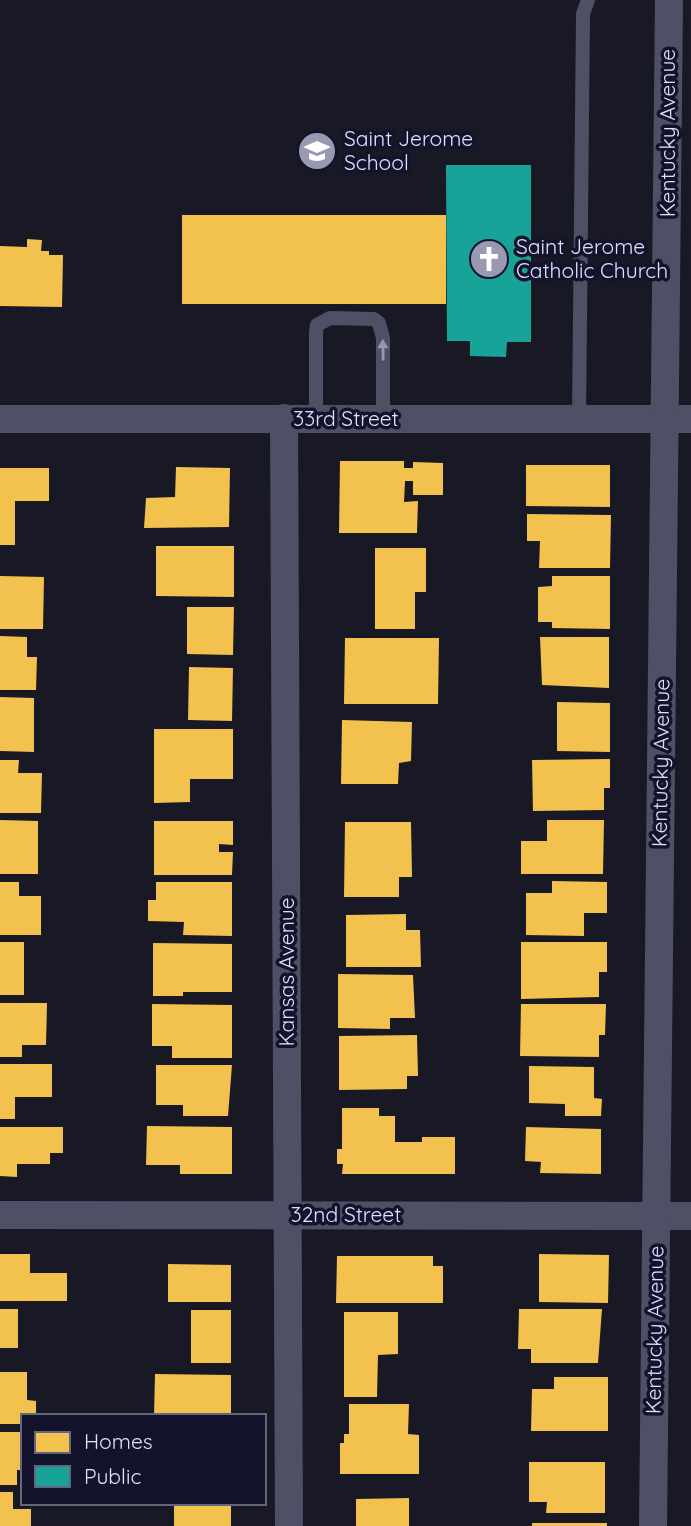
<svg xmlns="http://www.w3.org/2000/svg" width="691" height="1526" font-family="Quicksand,sans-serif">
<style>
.homes{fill:#f2c14e}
.public{fill:#17a398}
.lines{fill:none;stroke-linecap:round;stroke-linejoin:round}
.lane{stroke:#4e5166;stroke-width:14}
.street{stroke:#4e5166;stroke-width:28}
.oneway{fill:#9698b2}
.labels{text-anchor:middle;stroke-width:7;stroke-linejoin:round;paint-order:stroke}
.street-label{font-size:21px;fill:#dee0fe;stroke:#13132b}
.poi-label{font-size:21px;fill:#dee0fe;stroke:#13132b;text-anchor:start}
</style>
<rect width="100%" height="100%" fill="#191925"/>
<g class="homes">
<rect x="182" y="215" width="264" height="89"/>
<polygon points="27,239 42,240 41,251 49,251 49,255 63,255 62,307 0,306 0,246 27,247"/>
<polygon points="340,461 404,461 404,468 413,468 413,462 443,463 443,495 413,495 413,481 405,481 404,502 418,501 417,533 339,533"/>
<polygon points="526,465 610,465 610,507 526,506"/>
<polygon points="176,467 230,468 229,527 144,528 146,498 175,497"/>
<polygon points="0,468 49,468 49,501 15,501 15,545 0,545"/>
<polygon points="527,514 611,515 610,568 539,568 540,541 527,541"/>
<polygon points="156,546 234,546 234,597 156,596"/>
<polygon points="375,548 426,548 426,592 415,592 415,629 375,629"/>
<polygon points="0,576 44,577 43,629 0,629"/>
<polygon points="552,576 610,576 610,629 552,628 552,622 538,622 538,587 552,586"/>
<polygon points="187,607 234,607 233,655 187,654"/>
<polygon points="0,636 27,637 27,657 37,657 36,690 0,690"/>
<polygon points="540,637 609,637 609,688 542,685"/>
<polygon points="345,638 439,638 438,704 344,704"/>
<polygon points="189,667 233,668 232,721 188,720"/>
<polygon points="0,697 34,698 34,752 0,751"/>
<polygon points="557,702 610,703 610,752 557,751"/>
<polygon points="342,720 412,722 411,761 399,763 398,784 341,784"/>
<polygon points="154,729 233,729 233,779 190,779 190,802 154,803"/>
<polygon points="610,759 610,788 604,788 604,810 533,811 532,760"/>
<polygon points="0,760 19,760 18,773 42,773 41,813 0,813"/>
<polygon points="0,820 38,821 38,874 0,874"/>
<polygon points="547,820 604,820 603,874 521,874 521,841 547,841"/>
<polygon points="154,821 233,821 233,845 219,844 219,852 233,852 232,875 154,875"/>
<polygon points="345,822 411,822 412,877 399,877 399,897 344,897"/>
<polygon points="552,881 607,882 607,913 584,913 584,936 526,935 526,893 552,893"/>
<polygon points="0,882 19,882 19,896 41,896 41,935 0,935"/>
<polygon points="156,882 232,882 232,936 183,935 184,922 148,921 148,900 156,900"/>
<polygon points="406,914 406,930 420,930 421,967 346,967 346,915"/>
<rect x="0" y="942" width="24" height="53"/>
<polygon points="521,942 607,942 607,972 599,972 599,997 521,999"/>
<polygon points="153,943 232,944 232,992 183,992 183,996 153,996"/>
<polygon points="338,974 413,975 415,1018 390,1018 390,1029 338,1028"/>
<polygon points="0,1003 47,1003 46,1045 22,1045 22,1057 0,1057"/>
<polygon points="152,1004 232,1005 232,1058 172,1058 172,1046 152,1046"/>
<polygon points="521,1004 606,1004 605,1035 599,1035 599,1057 520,1056"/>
<polygon points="417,1035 418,1076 407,1076 407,1089 339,1090 339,1036"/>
<polygon points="0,1064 52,1064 52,1097 15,1097 15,1119 0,1119"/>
<polygon points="156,1065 232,1065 228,1116 183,1116 183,1105 156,1105"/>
<polygon points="529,1066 594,1067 594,1098 602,1099 601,1116 565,1116 565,1104 529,1103"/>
<polygon points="342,1108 379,1108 379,1116 395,1116 395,1142 422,1142 422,1137 455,1137 455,1174 342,1174 343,1164 337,1164 337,1149 342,1149"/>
<polygon points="147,1126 232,1127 232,1174 180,1174 180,1165 146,1165"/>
<polygon points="0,1127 63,1127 63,1153 50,1153 50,1164 17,1164 17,1177 0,1176"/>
<polygon points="526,1127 601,1129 601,1174 540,1173 541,1162 525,1161"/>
<polygon points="0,1254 30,1254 30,1273 67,1273 67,1301 0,1301"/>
<polygon points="539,1254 609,1255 608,1303 539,1302"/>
<polygon points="337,1256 433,1256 433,1266 443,1266 443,1303 336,1303"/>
<polygon points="168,1264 231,1265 231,1302 168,1302"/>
<rect x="0" y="1309" width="18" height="39"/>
<polygon points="519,1309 602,1309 598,1363 531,1363 531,1349 518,1349"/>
<rect x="191" y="1310" width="40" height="53"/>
<polygon points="344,1312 398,1312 398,1354 378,1355 377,1397 344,1397"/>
<polygon points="0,1372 27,1372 27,1400 36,1401 36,1416 23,1416 23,1424 0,1424"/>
<polygon points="155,1374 231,1375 231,1416 154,1416"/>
<polygon points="554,1377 608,1377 608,1431 531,1431 532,1389 554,1389"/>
<polygon points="349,1404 409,1404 408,1434 419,1435 419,1474 340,1474 340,1443 344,1443 344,1434 349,1434"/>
<polygon points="0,1432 23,1432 23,1470 17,1470 17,1485 0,1485"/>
<polygon points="529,1462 605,1462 605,1513 546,1513 547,1502 529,1502"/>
<polygon points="0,1492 13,1492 13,1509 31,1509 31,1526 0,1526"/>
<polygon points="409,1498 409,1526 356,1526 356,1499"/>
<rect x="174" y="1503" width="57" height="23"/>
<rect x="532" y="1523" width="75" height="3"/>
</g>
<polygon class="public" points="446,165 531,165 531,342 507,342 506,357 470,356 470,341 447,341"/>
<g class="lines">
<g class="lane">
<polyline points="316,418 316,332 317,325 330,318 374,319 379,323 383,338 383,419"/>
<polyline points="579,419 583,14 588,0"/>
</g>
<g class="street">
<polyline points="284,418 289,1526"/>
<polyline points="0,419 691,419"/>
<polyline points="0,1215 691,1216"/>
<polyline points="653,1526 669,0"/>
</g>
</g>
<defs><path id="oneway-solid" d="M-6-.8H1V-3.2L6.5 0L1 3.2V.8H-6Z" transform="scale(1.75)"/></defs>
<use class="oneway" href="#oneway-solid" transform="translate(383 350) rotate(-91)"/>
<defs>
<symbol id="school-disc" viewBox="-11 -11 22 22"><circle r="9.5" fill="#999ab2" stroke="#13132b"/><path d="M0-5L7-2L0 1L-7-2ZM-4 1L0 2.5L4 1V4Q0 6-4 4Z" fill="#fff"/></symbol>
<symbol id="church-disc" viewBox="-11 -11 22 22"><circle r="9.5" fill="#999ab2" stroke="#13132b"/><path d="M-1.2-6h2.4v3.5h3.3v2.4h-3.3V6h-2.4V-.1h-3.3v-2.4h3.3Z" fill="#fff"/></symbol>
</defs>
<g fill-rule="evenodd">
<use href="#school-disc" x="295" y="129" width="44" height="44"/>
<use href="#church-disc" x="467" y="237" width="44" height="44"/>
</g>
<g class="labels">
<g class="street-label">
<text transform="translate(668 133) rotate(-90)" y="7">Kentucky Avenue</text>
<text x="346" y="426">33rd Street</text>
<text transform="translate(661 763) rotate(-89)" y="7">Kentucky Avenue</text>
<text transform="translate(287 972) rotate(-90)" y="7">Kansas Avenue</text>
<text x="346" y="1222">32nd Street</text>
<text transform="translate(655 1330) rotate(-89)" y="7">Kentucky Avenue</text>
</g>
<g class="poi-label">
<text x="344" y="146">Saint Jerome<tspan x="344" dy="24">School</tspan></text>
<text x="516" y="254">Saint Jerome<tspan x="516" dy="24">Catholic Church</tspan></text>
</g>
</g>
<rect x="21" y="1414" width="245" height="91" fill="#13132b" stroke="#64657f" stroke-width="2"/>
<rect x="35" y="1432" width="35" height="21" fill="#f2c14e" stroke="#64657f" stroke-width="2"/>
<text x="84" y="1449" font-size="21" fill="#dee0fe">Homes</text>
<rect x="35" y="1466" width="35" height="21" fill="#17a398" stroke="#64657f" stroke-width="2"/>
<text x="84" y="1484" font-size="21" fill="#dee0fe">Public</text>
</svg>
